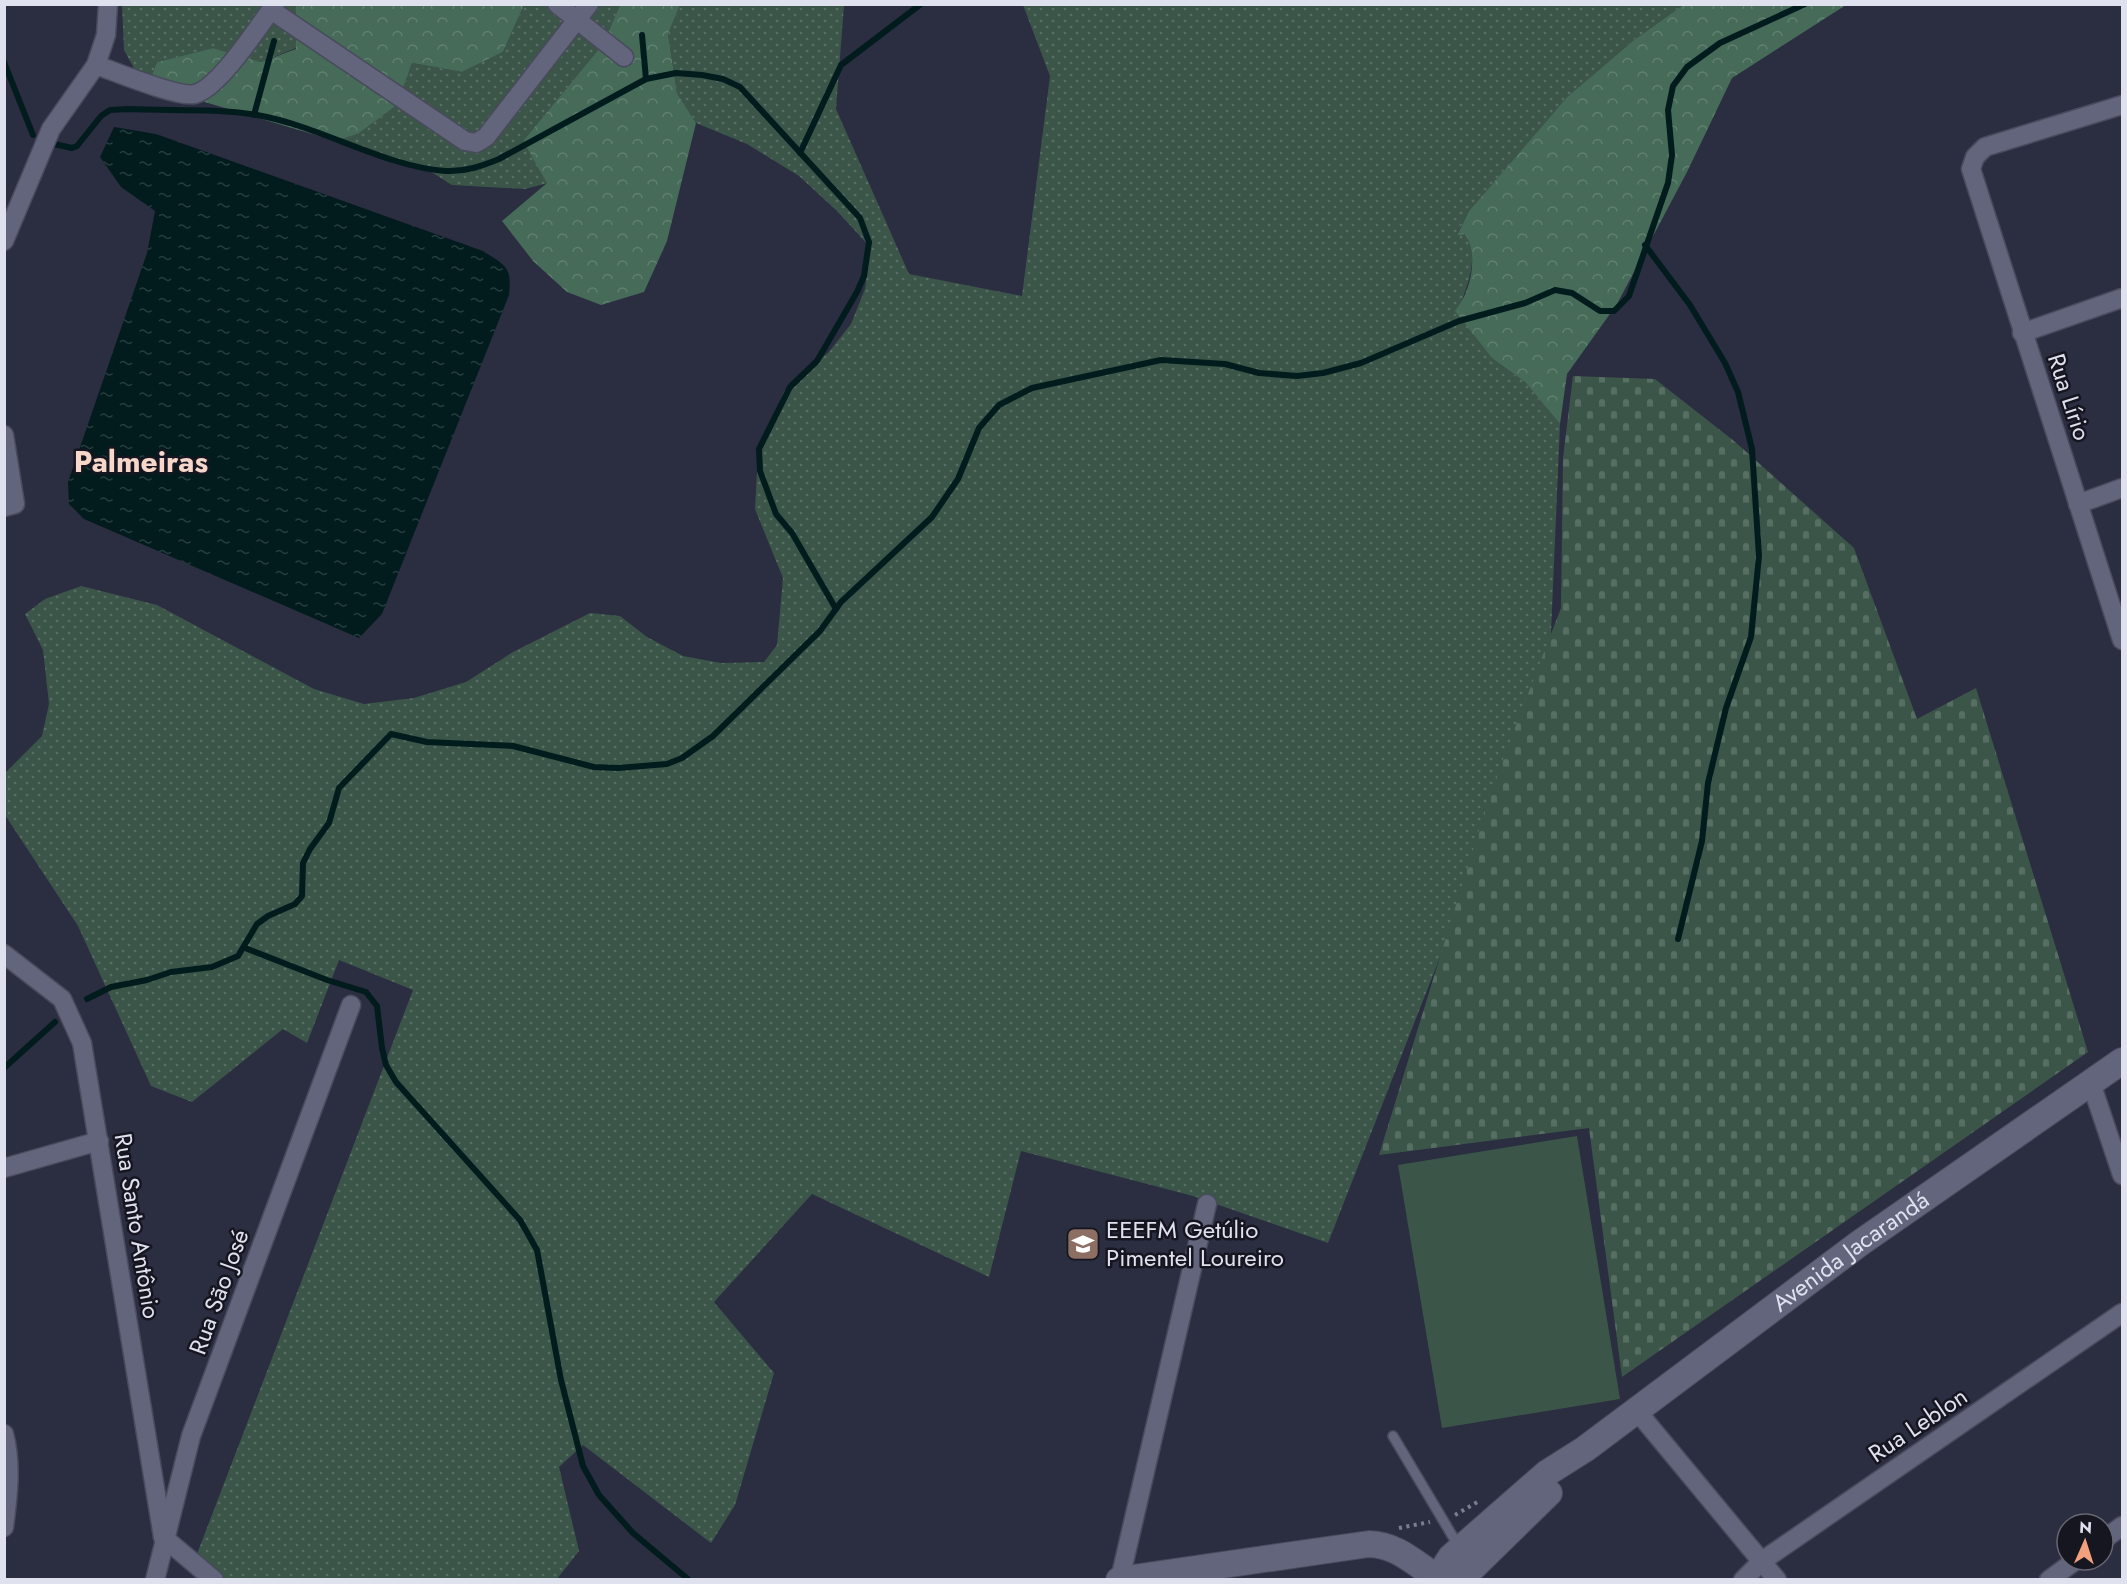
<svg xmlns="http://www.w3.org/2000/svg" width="2127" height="1584" font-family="Jost,sans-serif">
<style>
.grass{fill:url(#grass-dots)}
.forest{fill:url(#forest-crowns)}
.cemetery{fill:url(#cemetery-stones)}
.pitch{fill:#3b5648}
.water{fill:url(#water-ripples)}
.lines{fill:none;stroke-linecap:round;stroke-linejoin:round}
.stream{stroke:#021c1e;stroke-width:6}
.service-casing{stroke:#494a5c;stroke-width:12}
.minor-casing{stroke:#494a5c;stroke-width:21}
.secondary-casing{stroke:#494a5c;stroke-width:28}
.path{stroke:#7c7e90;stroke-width:4;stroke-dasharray:3 4.5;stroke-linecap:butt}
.service{stroke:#62657c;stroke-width:9}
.minor{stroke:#62657c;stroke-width:18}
.secondary{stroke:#62657c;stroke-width:26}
.labels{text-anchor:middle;stroke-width:5;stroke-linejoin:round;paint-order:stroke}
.street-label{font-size:24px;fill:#dfe1ef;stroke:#151620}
.poi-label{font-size:24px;fill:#dfe1ef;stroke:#151620;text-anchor:start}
.district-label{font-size:30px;font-weight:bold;fill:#f6d7c9;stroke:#151620}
</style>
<defs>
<pattern id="grass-dots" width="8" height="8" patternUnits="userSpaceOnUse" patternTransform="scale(1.5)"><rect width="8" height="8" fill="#3b5648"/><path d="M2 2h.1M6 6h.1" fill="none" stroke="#576e63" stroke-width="1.8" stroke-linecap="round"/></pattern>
<pattern id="forest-crowns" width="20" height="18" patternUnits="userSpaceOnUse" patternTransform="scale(1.5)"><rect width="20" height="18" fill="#466b58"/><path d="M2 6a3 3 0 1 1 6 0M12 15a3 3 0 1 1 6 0" fill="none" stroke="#608070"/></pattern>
<pattern id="cemetery-stones" width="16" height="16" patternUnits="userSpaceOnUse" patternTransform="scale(1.5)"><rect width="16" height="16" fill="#3b5648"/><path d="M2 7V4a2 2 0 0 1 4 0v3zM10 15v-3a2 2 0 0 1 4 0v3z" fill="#576e63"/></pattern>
<pattern id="water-ripples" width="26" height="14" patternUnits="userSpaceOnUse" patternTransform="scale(1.5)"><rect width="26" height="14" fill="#021c1e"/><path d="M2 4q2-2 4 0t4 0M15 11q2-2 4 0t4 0" fill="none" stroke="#263d3f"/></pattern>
</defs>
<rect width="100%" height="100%" fill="#2b2d41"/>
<g class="grass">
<polygon points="122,5 296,5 296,48 261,62 213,48 157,62 146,90 124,50"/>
<polygon points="524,5 620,5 603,44 523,141 548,183 525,189 452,185 425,168 336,141 358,134 397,105 412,63 462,72 503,52"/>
<path d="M680,5H844L836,109L909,274L1022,296L1050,76L1023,5H1683L1634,40L1567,97L1469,211L1457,234H1465C1479,255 1469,281 1461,303L1493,359L1525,382L1560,424L1549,679L1328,1243L1193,1196L1021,1151L989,1277L812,1194L714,1302L774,1373L735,1505L711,1543L583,1445L559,1467L579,1551L557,1579H225L197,1554L413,990L339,960L307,1043L283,1029L192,1102L151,1086L78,926L5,815L4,774L42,736L49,704L43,650L25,614L45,599L81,586L157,605L314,689L364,704L414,698L466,682L513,652L590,613L620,616L647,637L683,656L721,663L764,662L777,645L783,578L755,509L758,453L784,391L829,352L851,324L865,289L870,247L837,211L799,176L747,144L696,123L677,93L668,34Z"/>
</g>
<g class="forest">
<polygon points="296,5 524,5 503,52 462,72 412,63 397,105 358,134 336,141 198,100 160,98 146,90 157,62 213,48 261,62 296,49"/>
<polygon points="620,5 680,5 668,34 677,93 696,123 667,241 644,292 601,305 567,292 533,261 502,221 547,183 523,141 603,44"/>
<path d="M1683,5H1846L1732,78L1687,172L1617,304L1567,374L1560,424L1525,382L1493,359L1455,311C1471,292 1479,255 1465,234L1457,235L1469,211L1567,97L1634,40Z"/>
</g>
<polygon class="cemetery" points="1573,376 1655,379 1734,441 1854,548 1917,719 1976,688 2088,1052 1622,1377 1589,1128 1379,1155 1492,788 1561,608 1563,458"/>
<polygon class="pitch" points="1577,1136 1620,1399 1442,1428 1398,1165"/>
<path class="water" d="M114,127L156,134L483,251C506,266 512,266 509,295L382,614L359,638L84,519L69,504L68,482L147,253L155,211L121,187L100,157Z"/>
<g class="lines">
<g class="stream">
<polyline points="642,35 646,79"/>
<polyline points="4,62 33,135"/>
<polyline points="254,115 274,41"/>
<path d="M54,144L72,148L77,146L101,116L110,110L128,109C170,111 215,108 257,115C320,126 385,167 446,171C465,172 482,166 499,159L646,79L676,73L702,75L723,79L740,87L860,218L869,242L864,276L857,292L817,361L790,387L759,449L760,471L776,514L792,533L836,609"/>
<polyline points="800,153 841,65 921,4"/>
<polyline points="1645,245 1690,305 1725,363 1738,392 1752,449 1759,556 1751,637 1726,708 1708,783 1702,841 1678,939"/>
<polyline points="245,948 327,980 366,992 377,1006 382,1048 386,1065 396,1082 520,1220 537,1250 561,1380 583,1466 599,1495 633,1533 689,1580"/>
<polyline points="87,999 111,987 147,980 171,972 212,967 238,956 257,924 268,916 295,904 302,896 303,863 310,849 329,823 339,788 391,734 427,742 513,746 594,767 618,768 667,764 682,758 713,736 820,631 841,602 932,517 958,479 979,428 999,405 1032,388 1161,360 1225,364 1259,373 1297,376 1323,373 1361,363 1459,321 1525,303 1555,290 1572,293 1600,311 1614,311 1629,296 1668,183 1672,155 1668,110 1673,86 1687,67 1720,43 1805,4"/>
<polyline points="4,1068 55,1022"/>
</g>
<defs>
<polyline id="service" points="1393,1436 1459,1547"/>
<g id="minor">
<polyline points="557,4 624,57"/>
<polyline points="271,10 465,141 476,143 486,137 589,4"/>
<path d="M96,65C116,72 178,98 195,94C219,88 259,26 275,4"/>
<polyline points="2122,105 1985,147 1975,157 1971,169 2122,640"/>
<polyline points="4,241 51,129 96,65 106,35 108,4"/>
<polyline points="2022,333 2122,298"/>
<polyline points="4,435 15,504 4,507"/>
<polyline points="2078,504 2122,488"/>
<polyline points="4,954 62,999 82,1043 163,1537"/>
<polyline points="2091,1083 2122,1175"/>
<polyline points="4,1168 99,1141"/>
<polyline points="1637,1411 1777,1580"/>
<path d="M4,1434C12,1464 8,1496 4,1527"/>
<polyline points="163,1537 214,1580"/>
<polyline points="2103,1540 2122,1526"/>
<polyline points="1120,1579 1207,1204"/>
<polyline points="155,1580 191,1436 351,1005"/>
<polyline points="1743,1580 1762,1561 2122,1313"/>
<polyline points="2049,1580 2076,1560"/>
</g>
<g id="secondary">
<path d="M1119,1580L1369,1544C1399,1545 1416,1565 1441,1580"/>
<path id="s1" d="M1436,1580L1451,1557L1547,1473L1585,1449L1860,1243L2122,1061"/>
<polyline points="1460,1580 1549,1493"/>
</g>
</defs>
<use href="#service" class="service-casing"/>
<use href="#minor" class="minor-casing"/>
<use href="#secondary" class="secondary-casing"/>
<g class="path">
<polyline points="1455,1515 1479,1501"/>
<polyline points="1399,1528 1430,1522"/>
</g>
<use href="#service" class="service"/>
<use href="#minor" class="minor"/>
<use href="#secondary" class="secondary"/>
</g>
<defs>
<symbol id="school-square" viewBox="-11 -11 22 22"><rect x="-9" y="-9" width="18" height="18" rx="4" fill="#8d6e63" stroke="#151620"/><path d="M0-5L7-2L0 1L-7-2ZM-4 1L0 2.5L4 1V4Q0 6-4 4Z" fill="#fff"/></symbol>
</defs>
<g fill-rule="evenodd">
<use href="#school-square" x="1064" y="1225" width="38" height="38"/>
</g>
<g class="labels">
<g class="street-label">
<text transform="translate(2069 397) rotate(72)" y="8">Rua Lírio</text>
<text transform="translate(137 1226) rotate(81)" y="8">Rua Santo Antônio</text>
<text dy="8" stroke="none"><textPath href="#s1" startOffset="531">Avenida Jacarandá</textPath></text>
<text transform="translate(219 1292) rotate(-70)" y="8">Rua São José</text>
<text transform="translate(1918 1425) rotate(-34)" y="8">Rua Leblon</text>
</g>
<g class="poi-label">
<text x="1106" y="1238">EEEFM Getúlio<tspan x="1106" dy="28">Pimentel Loureiro</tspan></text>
</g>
<g class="district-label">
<text x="141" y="472">Palmeiras</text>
</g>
</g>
<rect width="2127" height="1584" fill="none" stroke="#dfe1ef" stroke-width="12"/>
<g transform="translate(2085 1542) rotate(3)"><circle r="28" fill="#151620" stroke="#666773" stroke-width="1.5"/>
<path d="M0-4.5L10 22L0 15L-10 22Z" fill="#f2a17e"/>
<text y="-9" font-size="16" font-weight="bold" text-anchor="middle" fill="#dfe1ef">N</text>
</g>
</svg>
